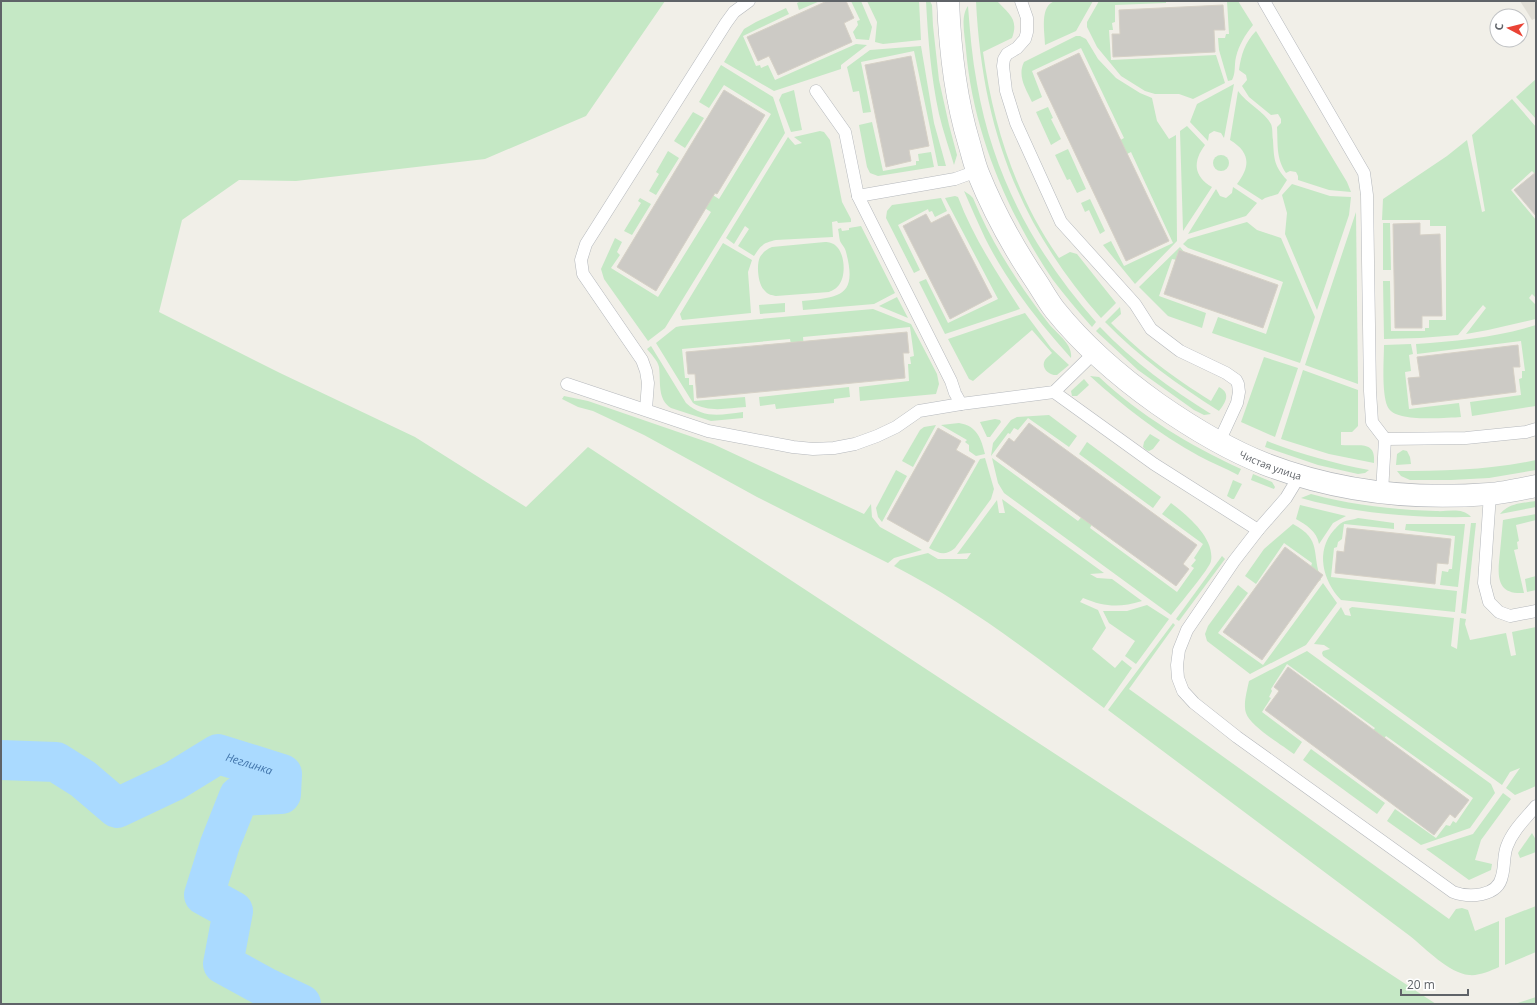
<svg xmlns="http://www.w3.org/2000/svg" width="1537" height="1005" font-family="'Open Sans',sans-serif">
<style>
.education{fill:#e1ded6}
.green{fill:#c5e8c5}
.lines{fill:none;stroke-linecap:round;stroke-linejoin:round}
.river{stroke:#aadaff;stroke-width:40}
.building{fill:#cccac5;stroke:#d6d1c6}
.lane-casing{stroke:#b5b8bc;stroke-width:13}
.street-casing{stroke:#b5b8bc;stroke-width:23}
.lane{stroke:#fff;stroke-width:12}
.street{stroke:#fff;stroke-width:22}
.labels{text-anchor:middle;stroke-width:4;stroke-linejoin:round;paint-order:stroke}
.street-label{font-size:10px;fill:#5f6368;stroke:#fff}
.water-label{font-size:11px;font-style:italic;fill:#4174aa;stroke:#fff}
</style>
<rect width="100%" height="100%" fill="#f1efe8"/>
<polygon class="education" points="1520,1 1536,1 1536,18 1532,20"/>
<g class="green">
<polygon points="1,1 665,1 586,116 485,159 296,181 239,180 182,220 159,312 280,373 415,437 526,507 588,447 1436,1004 1,1004"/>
<polygon points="801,1 820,1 799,10 797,3"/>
<polygon points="851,1 861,1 872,27 869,40 856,39 853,32 858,25 857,21 860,20"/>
<polygon points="867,1 919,1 921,40 883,44 875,42 877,22"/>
<path d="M926,1H930L932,5L933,26L939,80L949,125L957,155L954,165C949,148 943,131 939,114C931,77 928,39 926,1Z"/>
<path d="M976,1H997C1009,14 1019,19 1012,38L983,52C993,125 1016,197 1059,258L1070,252L1077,254L1116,303L1101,318C1018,224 982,126 976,1Z"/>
<path d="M1055,1H1093L1076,31L1045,45C1045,32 1039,6 1055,1Z"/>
<polygon points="1099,1 1166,1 1166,3 1115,5 1115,22 1112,23 1113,30 1109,30 1111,60 1216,55 1225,83 1193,99 1179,94 1155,94 1145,91 1121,76 1097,47 1087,27 1087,22"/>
<path d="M1227,1H1238L1253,25C1245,35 1239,45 1236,57C1234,65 1236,73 1232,80L1228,81L1219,50L1218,38H1225L1226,34H1229Z"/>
<path d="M968,6C970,32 972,58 977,84C993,176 1035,253 1096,322L1092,327C1078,311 1065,296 1053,280C1007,212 973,132 966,50C965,36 960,17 968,6Z"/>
<polygon points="786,8 789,14 743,36 756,66 760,65 761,68 768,65 775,80 856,44 867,45 841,65 841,69 774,91 724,62 744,29 756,22"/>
<path d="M1256,31L1347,182L1351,192L1329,190L1298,180V176L1296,172L1290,171L1286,173C1276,158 1278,145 1277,127L1281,123V119L1278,114L1271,115L1249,97L1242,86L1247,80L1246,75L1239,70C1241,55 1245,42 1256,31Z"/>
<path d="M1076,36H1080L1086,39L1098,59L1116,78L1140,93L1152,98L1157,121L1169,139L1176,135L1177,241L1135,284L1103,245L1111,241L1124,266L1173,243L1131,152L1121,157L1115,143L1124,138L1081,48L1032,71L1042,97L1032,102C1026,89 1017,76 1024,62Z"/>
<polygon points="921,46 934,123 946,166 938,166 914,51 861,62 871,112 863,113 859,91 853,92 847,67 870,50"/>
<polygon points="721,65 773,97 785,133 665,328 648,341 604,279 601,269 615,238 622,242 617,252 620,255 611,268 658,297 711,212 700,205 708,192 719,199 771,114 724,85 709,108 699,102"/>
<polygon points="1536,79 1536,119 1516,97"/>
<polygon points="1234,84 1224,138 1221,133 1214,131 1209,134 1208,141 1190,122 1197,104"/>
<polygon points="794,90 802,130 791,132 779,100 782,94"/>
<path d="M1238,91C1246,103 1265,112 1271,124C1273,129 1272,135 1273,140C1274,159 1274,166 1287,180L1278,194L1265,198L1262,200L1237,184C1251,166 1250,152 1230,140Z"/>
<polygon points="1512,99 1536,127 1536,173 1535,174 1532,171 1511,190 1536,220 1536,298 1532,294 1529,298 1536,305 1536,319 1488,330 1466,334 1486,308 1483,305 1458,335 1420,338 1384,339 1383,281 1390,281 1391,331 1425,331 1425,328 1429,328 1429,320 1446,320 1446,226 1430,226 1430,220 1382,220 1383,199 1447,156 1467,140 1482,212 1485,211 1472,135"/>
<polygon points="1048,107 1053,118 1051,119 1061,139 1051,145 1036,112"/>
<polygon points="693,112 704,118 685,148 674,141"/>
<polygon points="872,122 883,171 916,165 916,161 919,161 918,154 931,152 934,167 878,176 870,173 867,167 859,125"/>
<path d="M1187,126L1205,145C1193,161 1193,176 1212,187L1183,231L1180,131Z"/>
<path d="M820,131L824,132L830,140L842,202L851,219V222L838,223L837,221L832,222L833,237L776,240C763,243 761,245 754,256L738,246L749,229L745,226L734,244L726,238L788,137L795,145L802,143L794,137Z"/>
<polygon points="1068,149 1086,189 1077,193 1070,179 1067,180 1055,155"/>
<polygon points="668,151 679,158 656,195 649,191 659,174 656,172"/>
<circle cx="1221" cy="163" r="8"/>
<polygon points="1292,184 1330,196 1351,197 1349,215 1317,310 1285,234 1287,213 1282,195"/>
<polygon points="1233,187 1257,203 1246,216 1188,234 1216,189 1220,196 1226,198 1232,193"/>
<path d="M964,191L970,195L973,198C992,244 1019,285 1049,324C1057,334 1073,344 1071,358C1038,321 1007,282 985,238C978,223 971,207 964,191Z"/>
<path d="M955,196L958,197C973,237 997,273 1020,309L945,334L919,282L926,279L948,323L998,299L945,198Z"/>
<polygon points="640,198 651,204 632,235 624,231 641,203 638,201"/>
<polygon points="941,198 947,211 935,217 932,211 929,212 928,209 898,225 920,270 914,273 886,218 887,211 892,205"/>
<polygon points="1090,199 1105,231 1100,234 1089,210 1085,212 1081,203"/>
<polygon points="1356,212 1358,384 1305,365"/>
<polygon points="1247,222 1257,230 1281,238 1315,317 1300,363 1212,333 1218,317 1266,334 1283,282 1188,248 1183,244 1188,239"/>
<polygon points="1383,223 1390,223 1391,270 1383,270"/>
<path d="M861,226L895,293L874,304L803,310L802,301C839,297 858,297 846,252C845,247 842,245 840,241C839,237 839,233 838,229L841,228L842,231L849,230V228Z"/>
<path d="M825,242C827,242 829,242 831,243C845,247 847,275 839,285C836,289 833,290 829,292L776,296C772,295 768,295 765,291C758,285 756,265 760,257C763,252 767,249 772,247Z"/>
<polygon points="723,243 752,260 748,272 751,313 682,320 680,314"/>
<polygon points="1180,247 1185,253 1183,261 1172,259 1159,296 1206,313 1202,328 1168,316 1139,287"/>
<polygon points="897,297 908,318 879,306"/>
<polygon points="785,303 785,312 760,314 759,305"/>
<path d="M1120,307L1121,314L1111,323C1143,355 1173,377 1211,401L1219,387C1231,393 1226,402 1219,411C1178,385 1139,357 1105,322Z"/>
<path d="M873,309L911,324L937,374L939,384L936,394L860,401L859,387L909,381L908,364H911L910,357L914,356L910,327L803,337L804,349L792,350L790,339L682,349L685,378H689V385H693L694,401L745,397L746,407C728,408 709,413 693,403L656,343L676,327L681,326Z"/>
<path d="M1025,313L1051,348L1069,365L1057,375C1050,376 1040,368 1045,360C1047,357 1050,355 1052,353L1032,330L973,381L969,379L948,339Z"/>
<path d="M1536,325V406L1529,407L1472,416L1470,402L1521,395L1519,379L1522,378V371H1525L1521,341L1417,354L1416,344C1457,341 1497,337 1536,325Z"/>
<path d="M1100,327C1133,362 1171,389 1211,414L1204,415L1194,410L1138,370L1096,331Z"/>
<path d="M1411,344L1413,354L1409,355L1411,371L1405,372L1409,409L1459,403L1461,417C1445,418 1398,422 1389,409C1381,398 1384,359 1384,345Z"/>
<path d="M651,346L686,403C704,419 720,415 743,412V418L711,421L671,408C657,399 661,382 659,367C658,361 651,354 647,349Z"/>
<polygon points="1264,357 1298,368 1275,437 1241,422"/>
<path d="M1303,370L1358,390V426L1352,432H1341V445C1358,447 1376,439 1374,463L1329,454L1281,439Z"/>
<path d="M1090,376L1099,377C1141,416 1189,445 1241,469L1238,475C1225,468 1212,463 1199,456C1159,434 1123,406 1090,376Z"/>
<polygon points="1084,379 1089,385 1077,396 1072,396 1071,391"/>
<polygon points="849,387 850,397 834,399 834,403 776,409 775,404 760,406 759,397"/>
<polygon points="564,396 588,401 713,444 864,514 871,504 872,517 880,527 922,550 894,558 888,563 757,497 644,435 593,411 578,407 562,399"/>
<polygon points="1049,415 1077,436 1069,447 1028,418 1018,430 1014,428 1010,434 1008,433 991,456 993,443 1011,420 1017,417"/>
<polygon points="995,419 1000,420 1001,422 990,437 987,437 980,422"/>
<path d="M959,423C977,426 981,438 985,454L976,456L969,451V445L965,442L967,440L941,425Z"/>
<polygon points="936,425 913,467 902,461 920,430 924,427"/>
<polygon points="1150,434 1160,440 1153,449 1149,451 1146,450 1143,447 1144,442"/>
<path d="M1267,441C1301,454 1333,463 1369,470L1365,473L1358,474L1318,465L1265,447Z"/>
<polygon points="1087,442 1161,497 1153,508 1079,454"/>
<polygon points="1403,450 1407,451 1410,457 1411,464 1396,465 1397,454"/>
<path d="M985,458L994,489L991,499L955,548C945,556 940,554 929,548L980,459Z"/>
<path d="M992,458L1078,521L1085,513L1094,520L1090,528L1177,592L1194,568L1191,566L1196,560L1194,558L1203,544L1162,514L1171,503C1187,515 1215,538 1211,561C1210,568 1178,606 1171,615L1004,493L998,483Z"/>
<path d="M1536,460V470L1489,478L1451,480H1410L1401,476L1397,471C1444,471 1490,470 1536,460Z"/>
<polygon points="896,470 907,476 882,522 878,517 876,508"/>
<polygon points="1253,474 1272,482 1275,487 1274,489 1251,480"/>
<polygon points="1233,480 1242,484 1234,499 1232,499 1227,496"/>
<path d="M1311,494C1352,505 1394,510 1436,511C1448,512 1462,507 1471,517C1414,518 1357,514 1301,498Z"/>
<path d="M1002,499L1104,573L1090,574L1097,578L1112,579L1142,601C1119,608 1105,607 1083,598L1080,602L1098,610L1106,628L1092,649L1115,668L1122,660L1132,668L1104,708C1036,657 970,605 894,566L900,560L928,553L938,559H967L971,553L957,554L997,500L999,513H1005Z"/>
<path d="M1536,501V507L1500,514C1509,503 1523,503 1536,501Z"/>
<path d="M1300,505L1346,516L1333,523L1319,544C1317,531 1306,525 1296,519Z"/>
<path d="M1536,514V520L1516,525L1519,541L1517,542L1518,549L1514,550L1524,593C1494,595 1498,572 1500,552C1501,541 1502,531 1503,520Z"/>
<path d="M1358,518L1394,523V529L1344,524L1342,539L1338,542L1337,547L1334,548L1331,577L1457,591L1455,612L1341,600C1323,581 1315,551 1334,530C1336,528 1339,524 1343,522C1347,520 1353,520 1358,518Z"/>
<polygon points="1471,523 1476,523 1466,614 1461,613"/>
<path d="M1293,524C1323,540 1311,554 1321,579L1320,581L1309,573L1312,563L1284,543L1256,584L1245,576L1264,549Z"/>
<polygon points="1406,524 1465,524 1458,587 1440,585 1442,571 1448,572 1449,569 1452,569 1455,536 1405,530"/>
<polygon points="1222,556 1225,559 1179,621 1176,619"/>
<polygon points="1536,576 1536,590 1527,592 1525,579"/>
<polygon points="1323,583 1337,603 1306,645 1250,674 1207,641 1205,634 1208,626 1238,585 1248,593 1218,633 1263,665"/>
<polygon points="1147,605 1169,619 1136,664 1125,656 1135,641 1109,623 1103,611 1127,611"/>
<polygon points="1341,607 1345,615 1351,616 1349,609 1352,607 1454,618 1451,646 1457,649 1460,618 1466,619 1465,624 1470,640 1506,633 1511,656 1516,655 1512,632 1536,627 1536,786 1515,795 1506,788 1520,768 1510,772 1502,785 1323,656 1322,653 1323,651 1330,649 1324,645 1314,644"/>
<path d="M1173,623L1175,625L1129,689L1449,919L1456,909L1462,908L1468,910L1475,931L1499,921V967C1490,971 1479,976 1469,975C1449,973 1426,949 1410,936L1108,710Z"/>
<path d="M1307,651L1491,784L1495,793L1470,828L1421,845L1387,821L1395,809L1436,838L1446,825L1450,826L1453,821L1456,823L1473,798L1386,736L1380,744L1369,735L1375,728L1287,664L1271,689L1272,691L1269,697L1271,698L1262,712L1302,742L1294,754C1282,745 1250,726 1246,713C1243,704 1247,691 1249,681Z"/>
<polygon points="1311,749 1385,803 1377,814 1303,760"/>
<polygon points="1503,793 1511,799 1481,840 1475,860 1492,864 1491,870 1469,880 1426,849 1473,834"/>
<polygon points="1532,833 1536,840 1536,852 1520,858 1518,853"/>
<polygon points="1536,906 1536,952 1505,965 1505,918"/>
<polygon points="1536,997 1536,1004 1515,1004"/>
</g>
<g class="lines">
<path class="river" id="s1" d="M1,760L56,762L83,779L117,808L174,781L218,754L282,774L281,794L239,796L220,844L204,895L233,911L223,964L265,987L301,1004"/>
</g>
<g class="building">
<polygon points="827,1 846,1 854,18 844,23 852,42 778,75 769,56 758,61 747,37"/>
<polygon points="1223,5 1225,30 1214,30 1215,52 1113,57 1112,34 1120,34 1119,10"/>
<polygon points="1079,53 1169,241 1126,261 1037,73"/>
<polygon points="911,56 929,146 909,150 911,161 886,167 865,65"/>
<polygon points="724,90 765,115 717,194 715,193 656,291 617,267"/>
<polygon points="1536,172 1536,216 1514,190"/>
<polygon points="926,214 931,223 949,214 992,297 950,319 903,226"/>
<polygon points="1420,223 1420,235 1440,234 1442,316 1422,316 1422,328 1395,328 1393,224"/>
<polygon points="1179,250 1278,285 1263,328 1164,294"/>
<polygon points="907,332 909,353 903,353 905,378 697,398 695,374 688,374 686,352"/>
<polygon points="1518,345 1520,367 1513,367 1516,392 1412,405 1408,378 1420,377 1417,357"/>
<polygon points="1029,423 1197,545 1183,564 1189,569 1176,586 996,456 1009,438 1014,442"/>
<polygon points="938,428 961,441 956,450 975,461 928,542 887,519"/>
<polygon points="1347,528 1451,539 1448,564 1437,563 1435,584 1335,573 1337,551 1344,552"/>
<polygon points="1285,547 1323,575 1262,660 1223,632"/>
<polygon points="1288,667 1469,800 1455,818 1450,814 1434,835 1265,710 1279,691 1274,687"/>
</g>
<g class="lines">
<defs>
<g id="lane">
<polyline points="1021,1 1027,18 1027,32 1025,39 1017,48 1007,54 1004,59 1003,66 1006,91 1016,123 1061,222 1135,304 1151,329 1180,351 1226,373 1236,380 1238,384 1239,392 1237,403 1219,442"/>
<polyline points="1264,1 1364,173 1367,195 1370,391 1372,422 1385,439 1382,493"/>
<polyline points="816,91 845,132 858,196 951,381 955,393 961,404"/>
<polyline points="858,196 955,179 977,171"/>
<polyline points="567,384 708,431 793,447 813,449 834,448 855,444 877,436 896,427 919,411 961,404 1054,392 1094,353"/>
<polyline points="1054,392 1154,464 1258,530"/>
<polyline points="646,409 648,383 646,371 642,360 583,274 581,260 586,244 726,23 734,12 749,1"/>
<polyline points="1385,439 1466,438 1526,432 1536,429"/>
<path d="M1300,475L1286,498L1258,530L1234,561L1187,630L1179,650L1177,665L1178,678L1183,691L1194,703L1237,737L1453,892C1469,898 1498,897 1502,876C1505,866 1503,856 1507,846C1513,830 1526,818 1536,806"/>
<polyline points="1490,494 1484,583 1489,602 1499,612 1510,616 1536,611"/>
</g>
<g id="street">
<path id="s2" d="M948,1C950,50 955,97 969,143C972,153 974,163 978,173C993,210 1013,247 1036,281C1042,290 1048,301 1055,310C1084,346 1120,377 1158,404C1191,427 1227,449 1265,464C1335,491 1413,500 1489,494C1504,493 1521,489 1536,486"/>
</g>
</defs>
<use href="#lane" class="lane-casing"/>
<use href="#street" class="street-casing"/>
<use href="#lane" class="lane"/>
<use href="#street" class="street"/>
</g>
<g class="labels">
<g class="street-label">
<text dy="4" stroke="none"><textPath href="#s2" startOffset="601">Чистая улица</textPath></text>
</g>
<g class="water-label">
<text dy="4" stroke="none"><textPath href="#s1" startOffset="279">Неглинка</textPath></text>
</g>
</g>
<rect width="1537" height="1005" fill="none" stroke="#5f6368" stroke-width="4"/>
<g transform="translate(1509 28) rotate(277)"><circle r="19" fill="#ffffff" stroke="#bfc1c3"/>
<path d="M0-3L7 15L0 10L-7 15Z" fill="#ea4335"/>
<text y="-6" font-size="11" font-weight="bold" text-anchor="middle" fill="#5f6368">С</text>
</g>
<path d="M1401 989v6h67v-6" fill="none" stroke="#5f6368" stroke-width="2"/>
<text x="1407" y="989" font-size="12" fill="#5f6368" stroke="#ffffff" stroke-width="3" paint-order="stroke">20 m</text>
</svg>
